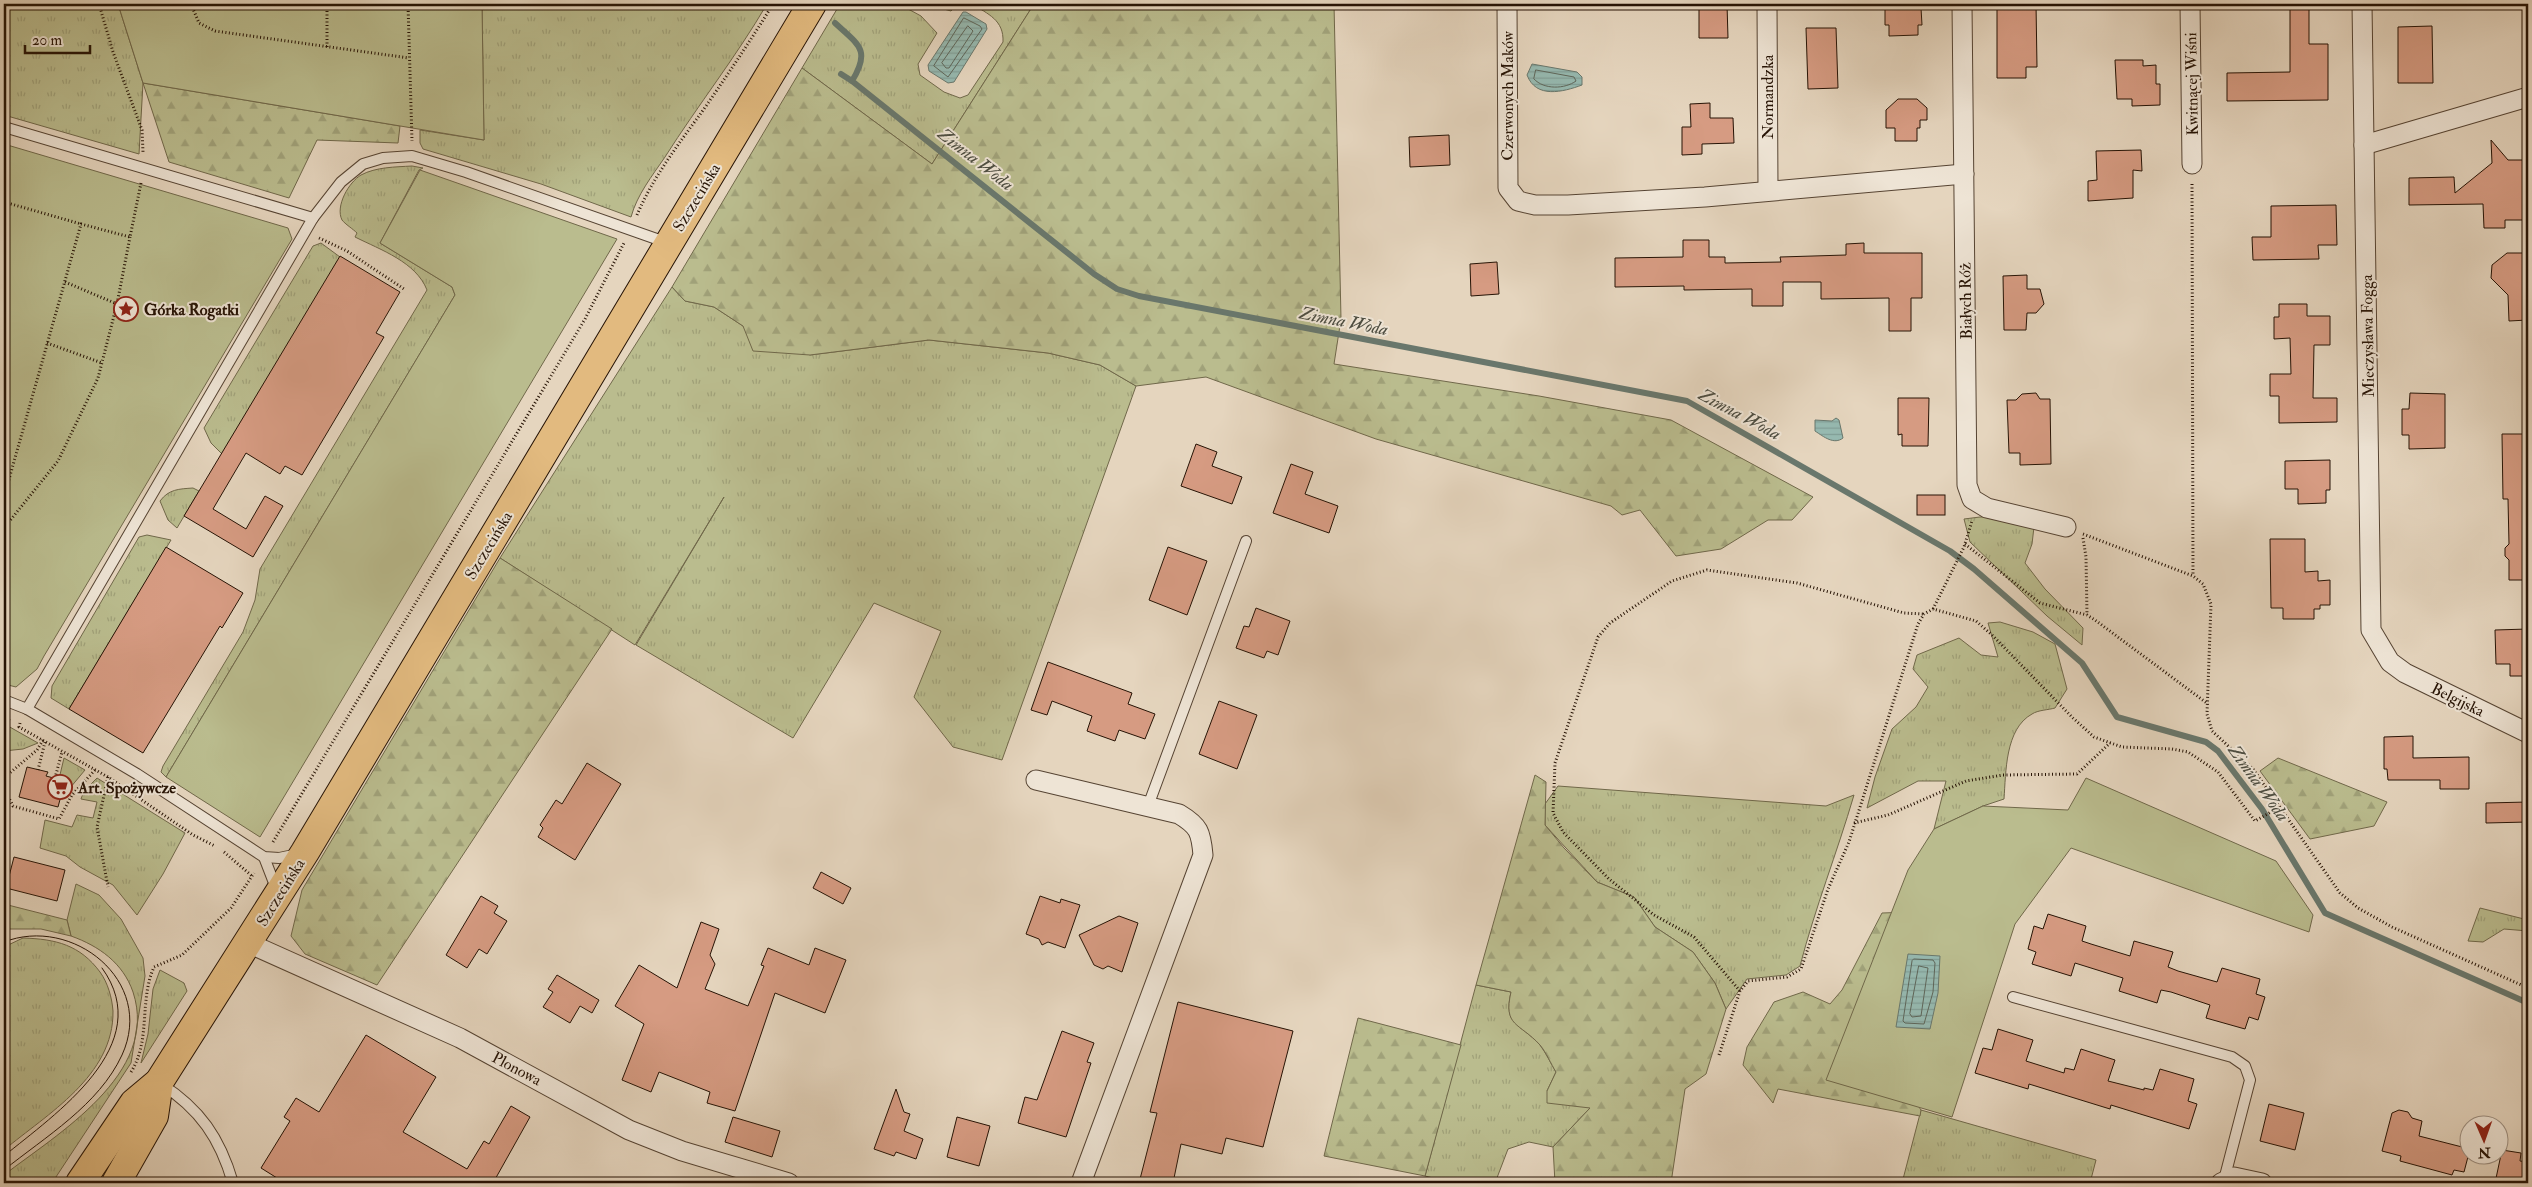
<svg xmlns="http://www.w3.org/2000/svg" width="2532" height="1187" font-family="'IM FELL Double Pica',serif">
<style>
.grass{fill:url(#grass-tufts);stroke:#70684a}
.forest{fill:url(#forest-firs);stroke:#70684a}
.green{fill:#babc8e;stroke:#70684a}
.water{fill:url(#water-rules);stroke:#69776c}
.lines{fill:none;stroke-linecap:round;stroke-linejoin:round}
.shore{stroke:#5e665a;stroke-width:1}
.stream{stroke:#69776c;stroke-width:6}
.building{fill:#d69b82;stroke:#261305}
.lane-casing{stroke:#564433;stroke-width:12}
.street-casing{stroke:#564433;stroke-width:21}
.primary-casing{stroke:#261305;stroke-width:30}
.path{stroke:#261305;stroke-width:3;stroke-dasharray:1 2.5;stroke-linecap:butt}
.lane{stroke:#eee4d5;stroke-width:10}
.street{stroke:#eee4d5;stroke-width:19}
.primary{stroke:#e2ba7f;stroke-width:28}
.tram{stroke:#261305;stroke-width:1}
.labels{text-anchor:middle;stroke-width:4;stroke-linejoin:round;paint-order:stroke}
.street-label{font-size:16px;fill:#261305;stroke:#eee4d5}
.poi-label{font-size:16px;font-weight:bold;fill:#261305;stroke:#eee4d5;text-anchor:start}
.water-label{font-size:18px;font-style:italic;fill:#4d4d41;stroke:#eee4d5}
</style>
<defs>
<pattern id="grass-tufts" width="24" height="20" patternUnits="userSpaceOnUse" patternTransform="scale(1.25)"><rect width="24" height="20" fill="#babc8e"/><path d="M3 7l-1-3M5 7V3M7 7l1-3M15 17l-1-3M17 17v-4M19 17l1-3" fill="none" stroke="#a0a179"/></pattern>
<pattern id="forest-firs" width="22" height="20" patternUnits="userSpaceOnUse" patternTransform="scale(1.25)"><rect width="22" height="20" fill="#babc8e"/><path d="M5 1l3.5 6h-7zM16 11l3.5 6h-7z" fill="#a0a179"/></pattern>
<pattern id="water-rules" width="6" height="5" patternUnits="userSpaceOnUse" patternTransform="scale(1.25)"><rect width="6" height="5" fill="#96b9b0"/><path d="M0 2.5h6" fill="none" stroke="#819e96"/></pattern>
</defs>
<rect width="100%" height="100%" fill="#e5d5be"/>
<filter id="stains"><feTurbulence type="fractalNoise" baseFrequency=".004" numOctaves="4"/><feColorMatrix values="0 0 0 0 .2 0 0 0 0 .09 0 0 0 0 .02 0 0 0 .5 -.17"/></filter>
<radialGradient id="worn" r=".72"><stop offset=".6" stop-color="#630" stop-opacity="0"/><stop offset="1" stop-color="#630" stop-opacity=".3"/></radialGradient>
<g class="grass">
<polygon points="4,4 118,4 143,83 139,154 4,115"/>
<path d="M482,4H767C736,57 698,105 665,157C652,176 637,195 631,217L541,184L423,149L420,143V130L484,140Z"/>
<path d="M840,4H899L921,16L937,33L918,64L920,75L944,92L960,98L968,95L1003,42C1004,20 988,14 972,4H1034L932,164L802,68Z"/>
<polygon points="926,4 958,4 951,11"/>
<path d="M412,166L423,168L419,170L380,243L452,287L455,295L166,777L161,772L163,766L243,632L255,600L260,569L427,290C416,262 381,250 355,237L357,233C353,229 345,224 342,220C335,206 349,182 361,175C376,167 395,167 412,166Z"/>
<polygon points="321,243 340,257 222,454 211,443 204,428 313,246"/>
<polygon points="672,287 685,301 714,307 743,326 810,355 929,340 1048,353 1100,365 1136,386 1002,760 953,747 914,697 941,631 874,603 793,738 636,645 724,497 635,645 500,558"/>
<path d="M193,488L199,491L177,528L168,520L160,501C169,489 179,489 193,488Z"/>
<polygon points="1980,517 2002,517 2034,527 2032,544 2025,563 2045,589 2083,628 2082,645 2047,616 1970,542 1964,519"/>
<polygon points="147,535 171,540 69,709 51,698 52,686 139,537"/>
<path d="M2000,622L2033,632L2055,644L2067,689L2055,708C2048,710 2038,710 2032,714C2005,729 2006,772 2004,799L1983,806L1934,829L1946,781H1918L1867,808L1875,777L1892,729L1916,707L1928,687L1913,669L1917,655L1959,638L1981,655L1998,657L1988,623Z"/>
<polygon points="4,716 10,719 8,726 38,743 23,749 4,751"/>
<polygon points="64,758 85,770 60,800 65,781 59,779"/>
<polygon points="97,778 185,833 163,874 137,915 113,885 80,867 66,856 40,848 45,820 72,827 77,815 93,818 97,802 81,799 84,791"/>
<path d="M1558,786L1826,806L1854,795C1837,853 1815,908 1800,966L1786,975L1747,979L1726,1009L1715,983L1693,952L1655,927L1634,897L1597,882L1545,825V804Z"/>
<path d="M76,884L99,895L121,919L143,958L145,976L131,1063L52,1183H4V1175C57,1134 160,1074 133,992C123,963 99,946 71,936L67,920Z"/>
<polygon points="2480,908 2528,920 2528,931 2504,929 2483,942 2468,941"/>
<path d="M23,938C56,939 80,945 100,972C108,983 112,998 113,1011C114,1076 47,1114 4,1150V947Z"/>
<polygon points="160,970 184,983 187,991 141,1063 148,1034 153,989"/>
<path d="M1476,985L1511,992C1503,1026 1520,1023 1540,1045C1546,1053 1551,1064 1556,1072L1547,1091L1590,1108L1553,1147L1529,1142L1508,1149L1495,1183H1453L1425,1176Z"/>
<polygon points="1921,1110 2096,1160 2090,1183 1902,1183"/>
</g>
<g class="forest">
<polygon points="1034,4 1334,4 1341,319 1334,364 1539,396 1671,420 1813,497 1792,520 1768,520 1721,549 1676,556 1640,510 1622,515 1611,506 1376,439 1206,377 1136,386 1100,365 1048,353 929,340 810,355 753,351 743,326 714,307 685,301 672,287 802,68 932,164"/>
<polygon points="143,83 400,126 398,143 317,140 289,198 169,162"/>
<polygon points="500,558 612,629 377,985 305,954 291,936 302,890"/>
<polygon points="2278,758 2387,802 2374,826 2310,839 2260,771"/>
<path d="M1535,775L1546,782L1545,825L1564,848L1597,882L1634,897L1655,927L1693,952L1715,983L1726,1009L1706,1074L1685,1089L1671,1183H1555L1553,1147L1590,1108L1547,1103V1091L1556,1072C1551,1064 1546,1052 1540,1045C1519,1022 1503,1027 1511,992L1476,985Z"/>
<polygon points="4,904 67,920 71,936 41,929 4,929"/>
<polygon points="1911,912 1903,1083 1921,1110 1920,1116 1778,1089 1773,1103 1743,1065 1747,1047 1774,1002 1803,992 1830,1004 1842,990 1882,913"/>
<polygon points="1358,1018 1461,1045 1425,1176 1324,1156"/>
</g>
<g class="green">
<polygon points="118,4 482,4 484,140 143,83"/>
<polygon points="4,144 288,228 292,239 44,656 37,669 16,687 4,684 4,666 6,666 9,656 4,654"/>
<polygon points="420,170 617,239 260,837 166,777 455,295 452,287 380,243"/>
<polygon points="2086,778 2276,861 2313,915 2309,932 2071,848 2015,924 1952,1117 1826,1080 1908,870 1934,829 1983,806 2068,810"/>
</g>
<g class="water">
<polygon points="963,12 966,12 986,24 987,29 954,82 948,83 929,71 928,65"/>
<path d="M1532,64L1577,72L1582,77V85C1563,92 1536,99 1527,75Z"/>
<path d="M1836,418L1839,420L1843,438C1834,445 1824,437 1815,431V420L1832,421Z"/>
<polygon points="1908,954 1940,956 1938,993 1930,1029 1896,1027"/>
</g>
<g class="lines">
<g class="shore">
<polygon points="964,18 980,26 982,29 948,77 934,66"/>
<polygon points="968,26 973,31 949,68 946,68 942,63"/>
<path d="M1536,70L1574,77L1576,81C1565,89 1544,90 1534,79Z"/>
<polygon points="1914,959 1933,960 1935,963 1933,992 1924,1024 1905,1023 1903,1021 1912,961"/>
<polygon points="1919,966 1928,968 1921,1016 1912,1017 1910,1014"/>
</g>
<g class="stream">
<path d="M835,23C859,45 871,50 852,81L1094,274L1117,289L1139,296L1687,401L1950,551L1974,569L2082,663L2117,717L2206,742L2218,751L2262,809L2325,913L2528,1003"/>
<polyline points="841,74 852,81"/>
</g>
</g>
<g class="building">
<polygon points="1699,4 1727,4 1728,38 1699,38"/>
<polygon points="1885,4 1909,4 1909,8 1921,8 1922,25 1918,25 1918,35 1889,36 1889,25 1885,25"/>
<polygon points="1997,4 2036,4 2037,67 2026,67 2026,78 1997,78"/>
<polygon points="2290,4 2309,4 2309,44 2328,44 2328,100 2227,101 2227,73 2290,72"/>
<polygon points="2432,26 2433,83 2398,83 2398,27"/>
<polygon points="1806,28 1836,28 1838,88 1808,89"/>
<polygon points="2115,60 2143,60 2143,66 2156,65 2156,84 2160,84 2160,105 2132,106 2132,99 2117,99"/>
<polygon points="1898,99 1917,99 1927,108 1927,120 1920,120 1920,128 1917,128 1917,141 1895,141 1895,128 1886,128 1886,110"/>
<polygon points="1710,103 1710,118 1733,118 1734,143 1702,144 1702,154 1682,155 1682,127 1691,127 1690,104"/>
<polygon points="1449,135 1450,165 1410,167 1409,137"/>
<polygon points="2491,140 2508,160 2525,160 2525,187 2528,187 2528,220 2505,220 2505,228 2484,228 2483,204 2409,205 2409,178 2454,177 2455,193 2492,163"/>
<polygon points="2141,150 2142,171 2133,170 2133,198 2088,201 2088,181 2097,180 2096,151"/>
<polygon points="2336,205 2337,245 2318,245 2319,259 2253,260 2252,237 2271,237 2271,206"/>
<polygon points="1683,240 1709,240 1709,257 1725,257 1725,263 1781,262 1780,257 1846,255 1846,244 1864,243 1864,253 1922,253 1922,298 1911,298 1911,331 1889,331 1889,298 1821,299 1821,282 1783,282 1783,306 1752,306 1752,289 1684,290 1684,286 1615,287 1615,258 1683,257"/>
<polygon points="2507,253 2528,253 2528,320 2509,321 2508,295 2491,278 2492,265"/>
<polygon points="340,256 400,292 376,333 384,337 302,475 285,466 280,474 246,453 213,509 246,529 265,496 283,506 253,557 184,516"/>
<polygon points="1497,262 1499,294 1471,296 1470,264"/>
<polygon points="2027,275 2027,289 2040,289 2044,304 2036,313 2027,313 2026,330 2004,330 2003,276"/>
<polygon points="2279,304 2307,304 2307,316 2330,316 2330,345 2314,345 2313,398 2337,398 2337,422 2279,423 2279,396 2270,396 2270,374 2291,374 2290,338 2274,339 2274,317 2279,317"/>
<polygon points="2036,393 2040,399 2050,399 2051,464 2020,465 2020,453 2009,453 2007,400 2016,400 2022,394"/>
<polygon points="2410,393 2445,394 2445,448 2409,449 2409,435 2402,435 2402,409 2409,409"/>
<polygon points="1898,398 1929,398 1928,446 1902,446 1902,434 1898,435"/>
<polygon points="2502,434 2528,434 2528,580 2509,580 2509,560 2505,556 2505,548 2509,544 2508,499 2503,499"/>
<polygon points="1196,444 1217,452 1212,466 1242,477 1232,504 1181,486"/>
<polygon points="2330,460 2330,490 2326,490 2326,503 2298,504 2298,489 2285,489 2285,461"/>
<polygon points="1291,464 1313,472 1305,494 1338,506 1329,533 1273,513"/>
<rect x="1917" y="495" width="28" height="20"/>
<polygon points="2270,539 2305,539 2305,572 2318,571 2318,581 2330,580 2330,605 2320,605 2320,609 2314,609 2314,619 2283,619 2283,608 2271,608"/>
<polygon points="166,547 243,593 222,628 220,626 143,753 69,709"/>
<polygon points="1168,547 1207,561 1187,615 1149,600"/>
<polygon points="1256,608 1290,621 1278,655 1267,651 1264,658 1236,648 1244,626 1249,627"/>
<polygon points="2528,629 2528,676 2510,676 2510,664 2496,664 2495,630"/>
<polygon points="1048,662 1132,693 1128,704 1155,714 1145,739 1119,730 1115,741 1087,731 1092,716 1052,701 1047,715 1031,710"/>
<polygon points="1219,701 1257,715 1237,769 1199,754"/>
<polygon points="2413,736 2413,758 2469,757 2469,789 2440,789 2440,780 2388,780 2387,769 2384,769 2384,737"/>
<polygon points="587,763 621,784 575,860 538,837 543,828 540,825 556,800 562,804"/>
<polygon points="27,767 48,772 46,776 65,781 58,807 19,797"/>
<polygon points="2528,802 2528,822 2486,823 2486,803"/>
<polygon points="14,857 65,870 57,901 6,888"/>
<polygon points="821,872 851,888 843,904 813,888"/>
<polygon points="481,896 498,906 494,913 507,921 487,954 479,949 467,968 446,955"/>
<polygon points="1040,896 1060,903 1061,899 1080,905 1065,948 1048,942 1042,945 1039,939 1026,934"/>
<polygon points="2048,914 2086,926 2082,941 2091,944 2130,956 2134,941 2173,952 2168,967 2178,971 2217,982 2222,968 2260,979 2256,994 2265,997 2258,1020 2249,1017 2245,1029 2206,1018 2210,1005 2171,992 2161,990 2157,1003 2119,991 2123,978 2075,963 2071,976 2032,964 2036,952 2028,949 2034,926 2043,929"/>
<polygon points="1119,916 1138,923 1122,972 1108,966 1103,969 1094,965 1079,935"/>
<polygon points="701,922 719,929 710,955 715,964 705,989 748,1006 764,966 761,965 768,948 809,965 815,948 846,960 825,1013 775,993 735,1111 707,1103 710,1092 659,1072 651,1092 622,1080 644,1024 615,1006 639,965 677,988"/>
<polygon points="557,975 599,1000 592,1013 580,1006 570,1023 543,1007 553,992 548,989"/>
<polygon points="1178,1002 1293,1031 1263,1147 1226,1138 1222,1154 1181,1144 1173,1183 1139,1183 1157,1113 1150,1112"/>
<polygon points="1998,1029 2033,1040 2026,1061 2064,1073 2065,1068 2074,1070 2081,1049 2115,1060 2108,1081 2144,1090 2144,1088 2153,1090 2160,1069 2194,1079 2188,1101 2197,1104 2189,1129 2111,1105 2110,1109 2029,1084 2028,1089 1975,1073 1983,1048 1992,1050"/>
<polygon points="1062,1031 1094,1043 1087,1062 1091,1063 1066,1137 1018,1123 1025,1097 1037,1100"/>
<polygon points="366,1035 436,1077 403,1132 467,1169 484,1141 489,1144 511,1106 530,1117 493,1183 285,1183 261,1168 290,1121 284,1117 296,1098 319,1112"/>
<polygon points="896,1089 904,1112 910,1114 904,1131 923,1139 916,1159 896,1152 894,1156 874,1149"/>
<polygon points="2269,1104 2304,1113 2295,1150 2260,1141"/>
<polygon points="2399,1110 2408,1112 2412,1118 2422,1121 2419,1136 2470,1149 2464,1172 2454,1170 2452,1175 2400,1161 2401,1156 2382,1151 2392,1113"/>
<polygon points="733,1117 780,1131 772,1157 725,1142"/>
<polygon points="957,1117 990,1126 979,1166 947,1157"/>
<polygon points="2502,1150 2521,1153 2520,1161 2528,1162 2527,1183 2495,1183"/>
</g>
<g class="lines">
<defs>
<g id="lane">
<polyline points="4,127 313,218"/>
<polyline points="4,700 27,709 137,774 264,857 279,858 298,854"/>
<polyline points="27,709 313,218 341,182 363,164 383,158 412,156 466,172 668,243"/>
<polyline points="1148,806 1246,541"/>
<polyline points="264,857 276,888"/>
<polyline points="2013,997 2232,1057 2245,1066 2250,1080 2224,1180"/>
<path d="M161,1084C200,1109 220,1138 233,1183"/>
</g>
<g id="street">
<polyline points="1507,4 1508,188 1518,201 1535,205 1568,205 1705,197 1964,174"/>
<polyline points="1767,4 1768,190"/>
<polyline points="1962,4 1967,485 1972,499 1987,508 2066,527"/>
<polyline points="2190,4 2192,164"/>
<polyline points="2362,4 2371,630 2390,662 2405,673 2528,733"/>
<polyline points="2364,145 2528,97"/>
<path d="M1036,780L1179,814C1199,826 1201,832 1203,855L1081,1183"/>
<polyline points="248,943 460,1038 629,1130 682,1151 789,1183"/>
<polyline points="2221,1183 2234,1177 2262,1183"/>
</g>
<g id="primary">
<polyline points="80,1183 134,1103 159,1082 305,852 812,4"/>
<polyline points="116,1183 154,1116 159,1082"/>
</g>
</defs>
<use href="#lane" class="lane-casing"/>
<use href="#street" class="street-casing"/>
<use href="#primary" class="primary-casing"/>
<g class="path">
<polyline points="99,4 113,52 142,130 143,152"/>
<polyline points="191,4 199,23 215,31 409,58"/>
<polyline points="327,4 327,47"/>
<polyline points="408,4 412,141"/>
<polyline points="2192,184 2193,576"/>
<polyline points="4,202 81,224"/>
<path d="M637,215C653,177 680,142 704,109C728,74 751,40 773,4"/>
<polyline points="319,238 347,251 404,289"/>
<polyline points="65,282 117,304"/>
<polyline points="47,343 102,363"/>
<polyline points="4,497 81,224 130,237 141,183"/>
<polyline points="4,528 58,461 98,378 117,304 130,237"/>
<polyline points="2083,534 2193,576 2203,584 2211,604 2207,714 2212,731 2253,769 2340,893 2358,908 2392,927 2528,988"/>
<polyline points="2083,538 2086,557 2087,615"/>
<polyline points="1965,544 2040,603 2087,615 2095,620 2208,704"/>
<polyline points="1933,609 1964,547 1972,521"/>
<polyline points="20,723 19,727 108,777 193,835 215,846"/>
<polyline points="43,740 37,750 5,777 5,790 13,806 59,819 72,795 95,770"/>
<polyline points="38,770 45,742"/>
<polyline points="108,777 97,827 108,887"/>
<polyline points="55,778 62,752"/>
<polyline points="1854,823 1888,815 1966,781 2003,775 2077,774 2110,743"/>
<polyline points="273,842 585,319 624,243"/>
<polyline points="224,852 252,876"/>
<polyline points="1740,991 1694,937 1654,915 1609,879 1563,832 1553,813 1555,763 1598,637 1610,623 1672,581 1707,570 1797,583 1904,613 1923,614"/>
<polyline points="1719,1055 1740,991 1748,981 1787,977 1801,969 1828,889 1849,842 1918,624 1924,614 1933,609 1976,621 1992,635 2073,718 2094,737 2122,747 2172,749 2188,752 2218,772 2255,821 2280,807"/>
<path d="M131,1072C151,1041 139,1000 154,967L182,955L231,908L254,873"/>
</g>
<use href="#lane" class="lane"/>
<use href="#street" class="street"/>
<use href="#primary" class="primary"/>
<g class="tram">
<path d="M4,942C72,915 156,981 122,1055C99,1105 45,1137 4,1170"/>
<path d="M4,1156C55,1114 158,1045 102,968"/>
</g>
</g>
<defs>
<symbol id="sight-ring" viewBox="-11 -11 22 22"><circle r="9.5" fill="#eee4d5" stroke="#8f2418" stroke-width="1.5"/><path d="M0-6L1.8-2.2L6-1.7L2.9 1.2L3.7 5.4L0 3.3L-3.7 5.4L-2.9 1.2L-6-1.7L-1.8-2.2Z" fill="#8f2418"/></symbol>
<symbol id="supermarket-ring" viewBox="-11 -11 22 22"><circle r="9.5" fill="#eee4d5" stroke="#8f2418" stroke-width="1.5"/><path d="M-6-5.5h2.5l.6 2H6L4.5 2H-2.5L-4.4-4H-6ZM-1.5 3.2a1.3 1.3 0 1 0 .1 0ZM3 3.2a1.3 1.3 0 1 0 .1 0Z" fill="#8f2418"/></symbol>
</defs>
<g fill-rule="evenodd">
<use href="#sight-ring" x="112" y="295" width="28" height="28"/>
<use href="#supermarket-ring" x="46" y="773" width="28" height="28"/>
</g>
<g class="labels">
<g class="street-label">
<text transform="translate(2191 84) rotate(-91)" y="6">Kwitnącej Wiśni</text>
<text transform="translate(1507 96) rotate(-90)" y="6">Czerwonych Maków</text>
<text transform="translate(1767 97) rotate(-90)" y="6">Normandzka</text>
<text transform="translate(696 197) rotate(-59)" y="6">Szczecińska</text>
<text transform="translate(1965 301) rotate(-91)" y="6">Białych Róż</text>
<text transform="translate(2367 336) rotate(-91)" y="6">Mieczysława Fogga</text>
<text transform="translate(488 545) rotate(-59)" y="6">Szczecińska</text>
<text transform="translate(2458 699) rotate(26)" y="6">Belgijska</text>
<text transform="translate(280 892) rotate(-58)" y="6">Szczecińska</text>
<text transform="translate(517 1068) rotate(28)" y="6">Plonowa</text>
</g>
<g class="poi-label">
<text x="144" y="315">Górka Rogatki</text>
<text x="78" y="793">Art. Spożywcze</text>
</g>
<g class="water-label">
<text transform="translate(976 159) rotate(38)" y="6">Zimna Woda</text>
<text transform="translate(1344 321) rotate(11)" y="6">Zimna Woda</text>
<text transform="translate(1740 414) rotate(28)" y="6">Zimna Woda</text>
<text transform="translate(2259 783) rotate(54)" y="6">Zimna Woda</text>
</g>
</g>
<rect width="2532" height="1187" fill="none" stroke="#e5d5be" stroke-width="20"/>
<rect x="5" y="5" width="2522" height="1177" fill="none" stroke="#261305" stroke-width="2.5"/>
<rect x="10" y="10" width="2512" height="1167" fill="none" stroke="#261305"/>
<g transform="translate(2484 1140) rotate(178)"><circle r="24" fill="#eee4d5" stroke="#9e9082"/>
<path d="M0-4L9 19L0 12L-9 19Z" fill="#8f2418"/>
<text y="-8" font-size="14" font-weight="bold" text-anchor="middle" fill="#261305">N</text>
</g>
<path d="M25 45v8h65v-8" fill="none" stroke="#261305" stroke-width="2.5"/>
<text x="32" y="45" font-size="15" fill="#261305" stroke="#eee4d5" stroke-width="4" paint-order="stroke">20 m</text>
<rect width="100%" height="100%" filter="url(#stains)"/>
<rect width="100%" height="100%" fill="url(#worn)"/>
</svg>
